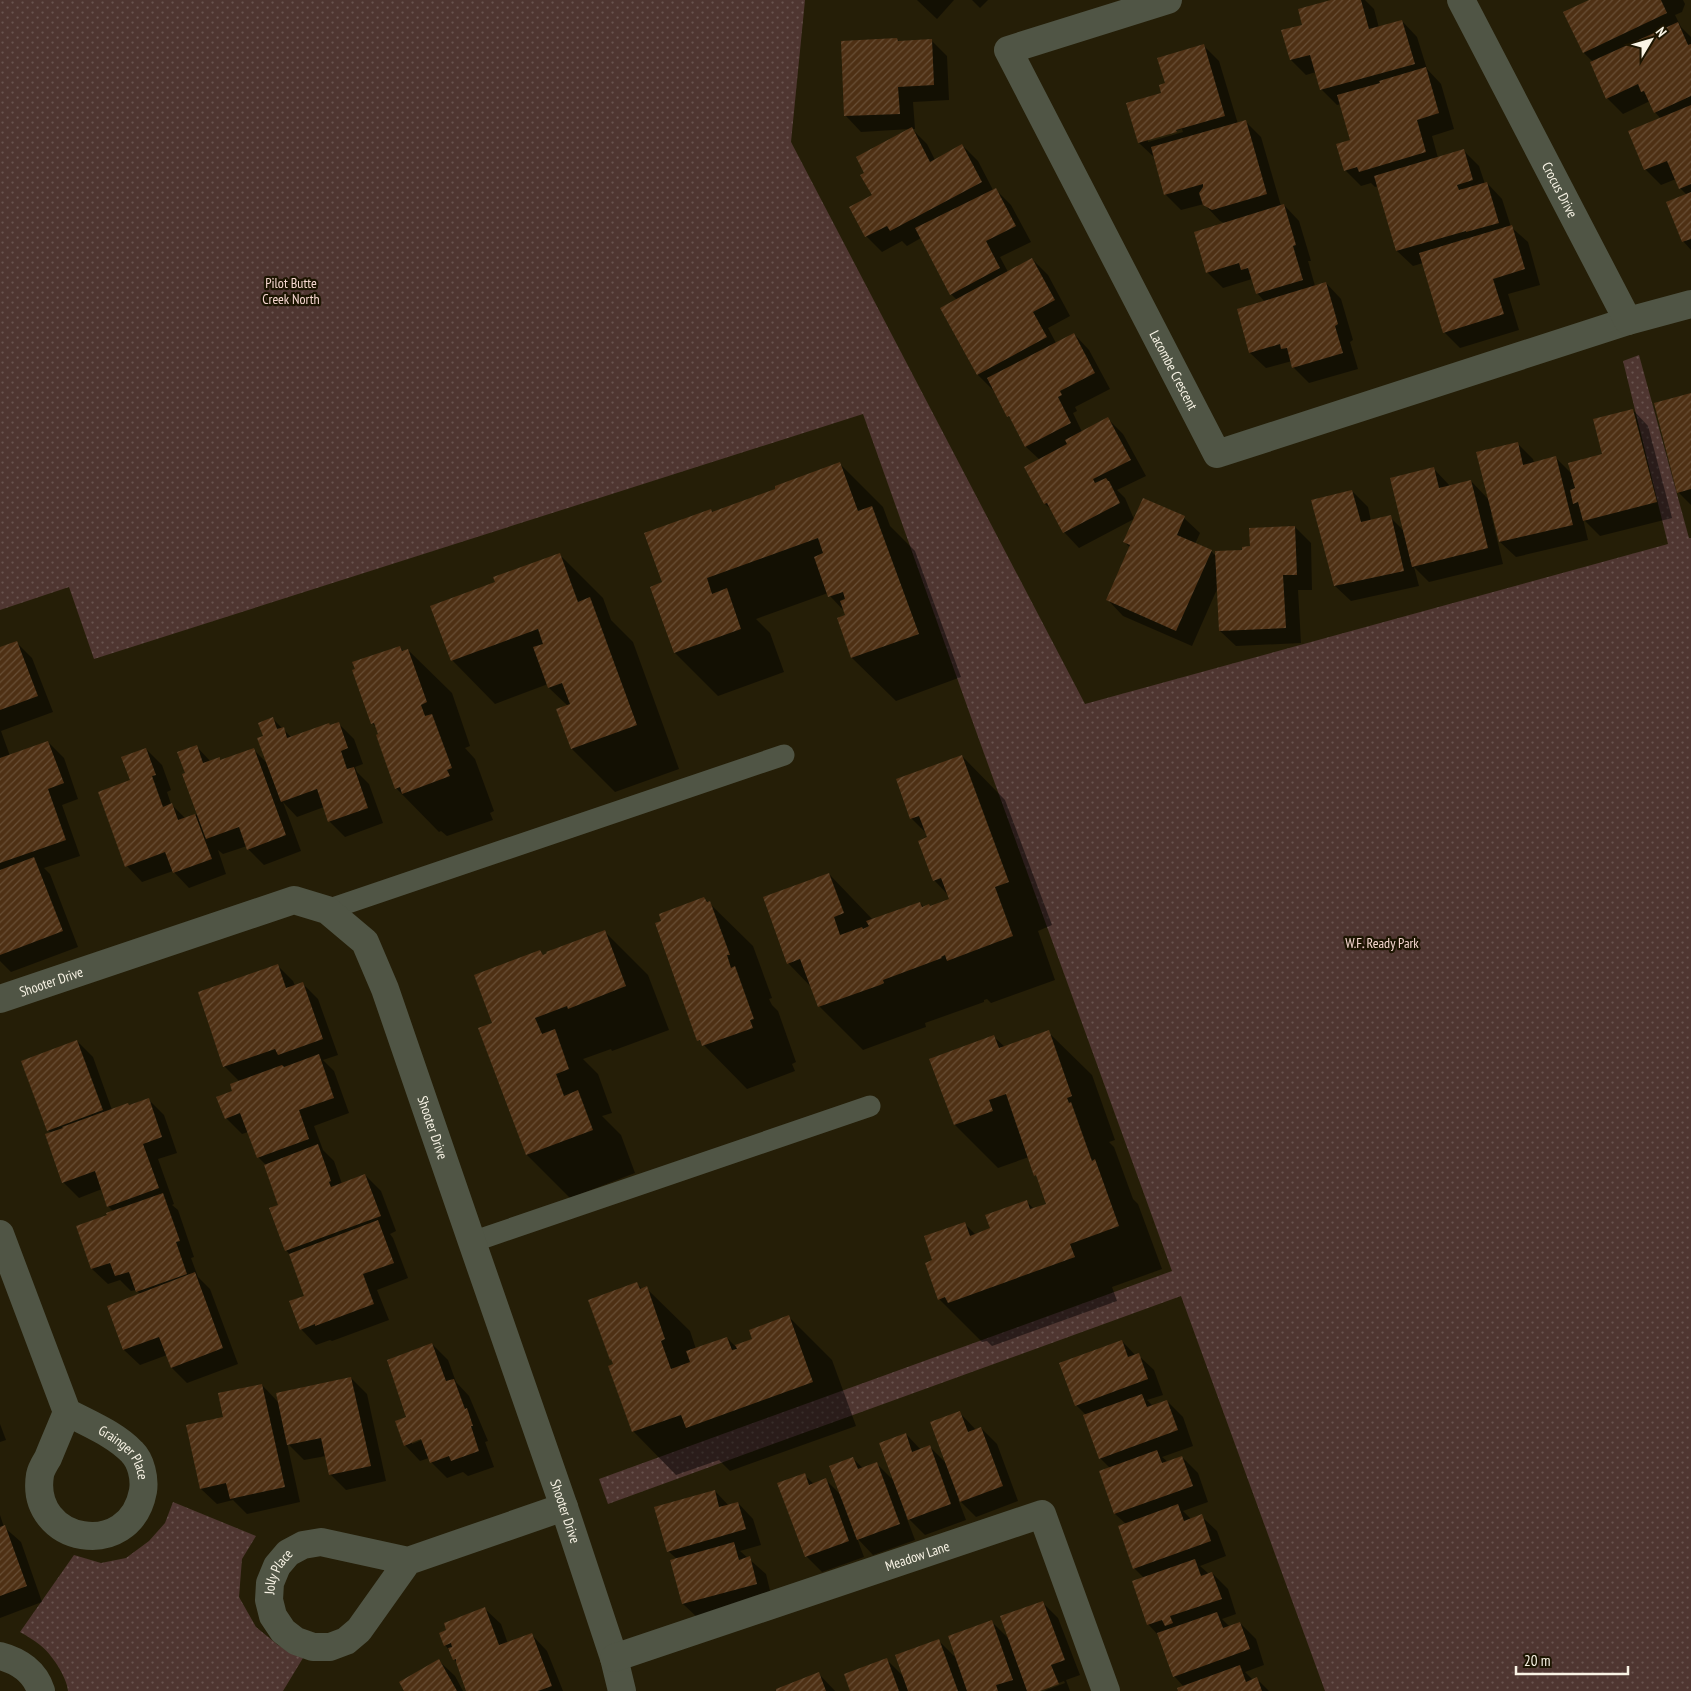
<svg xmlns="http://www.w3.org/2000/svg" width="1691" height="1691" font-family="'PT Sans Narrow',sans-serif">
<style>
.park{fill:url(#park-dots)}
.shadow{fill:#0007;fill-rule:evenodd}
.building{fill:url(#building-hatch)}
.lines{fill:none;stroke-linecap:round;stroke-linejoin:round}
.service{stroke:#505545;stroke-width:21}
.minor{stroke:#505545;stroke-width:28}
.labels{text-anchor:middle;stroke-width:4.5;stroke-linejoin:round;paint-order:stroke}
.street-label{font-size:14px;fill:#f9f4e6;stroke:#1c1501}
.park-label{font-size:14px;fill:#f6d7d0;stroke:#1c1501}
</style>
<defs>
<pattern id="park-dots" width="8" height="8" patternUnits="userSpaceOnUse" patternTransform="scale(1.25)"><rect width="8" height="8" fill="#4f3631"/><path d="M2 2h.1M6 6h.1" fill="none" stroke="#69544f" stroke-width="1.8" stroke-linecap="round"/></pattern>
<pattern id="building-hatch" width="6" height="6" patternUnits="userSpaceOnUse" patternTransform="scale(1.25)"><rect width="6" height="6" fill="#4e3014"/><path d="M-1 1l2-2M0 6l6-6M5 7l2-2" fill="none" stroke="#684f36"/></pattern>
</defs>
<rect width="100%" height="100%" fill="#251e07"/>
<g class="park">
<polygon points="0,0 805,0 791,142 1085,704 1668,544 1623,361 1639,355 1689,538 1691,538 1691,1691 1325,1691 1181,1296 608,1504 599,1479 1172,1271 977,734 863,414 94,659 69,587 0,610"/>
<path d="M173,1502L256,1536L242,1559L239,1597L256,1627L278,1645L303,1658L283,1691H68C67,1677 51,1653 40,1645C34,1640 27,1636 20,1632L74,1555L101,1563L126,1558L149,1541L165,1523Z"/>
</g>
<g class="shadow">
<polygon points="917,0 954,0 937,19"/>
<polygon points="972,0 988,0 980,8"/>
<polygon points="1335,0 1365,0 1374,9 1379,28 1402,21 1417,37 1427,69 1441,84 1454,129 1432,136 1438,158 1463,150 1479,166 1485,184 1487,183 1502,199 1511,227 1528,242 1540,285 1508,294 1519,330 1460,348 1444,332 1423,263 1413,266 1397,251 1378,186 1375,187 1371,183 1361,186 1345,170 1352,140 1341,104 1337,105 1321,89 1316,72 1306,75 1291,60 1303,25"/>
<polygon points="1592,0 1683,0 1685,4 1682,12 1675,15 1681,27 1691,37 1691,250 1683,241 1687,195 1680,188 1676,179 1661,185 1645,169 1661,119 1655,112 1650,101 1623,114 1607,98 1593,62 1584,53"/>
<polygon points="897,39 900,42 932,41 947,56 949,100 913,102 915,129 912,129 927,144 935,160 962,145 978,161 993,190 995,189 1011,205 1031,242 1000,257 1008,272 1032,259 1048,275 1070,316 1048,328 1056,343 1074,334 1089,350 1110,389 1075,407 1077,411 1073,413 1082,432 1108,419 1123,434 1146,476 1117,490 1125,498 1134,519 1079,548 1064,532 1053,511 1045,504 1026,467 1040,460 1026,447 1014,422 1008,416 993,390 978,375 957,300 951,294 921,238 907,246 902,241 882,252 866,236 873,195 910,129 861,132 846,116 842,42"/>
<path d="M1204,46L1219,61L1238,124L1246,122L1261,137L1281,206L1284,205L1299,221L1311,261H1308L1315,286L1326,283L1341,299L1353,340L1350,342L1358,369L1309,383L1293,367L1292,361L1266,368L1250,353L1265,302L1257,293L1252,279L1223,288L1207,272L1226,224L1220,221L1204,204L1181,210L1165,194L1156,159L1139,143L1128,103L1162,93L1166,84ZM1182,129L1183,132L1148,142V139Z"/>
<polygon points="1691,395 1691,505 1678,492"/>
<polygon points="1633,410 1648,426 1672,518 1600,536 1583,519 1588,540 1516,557 1500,542 1493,514 1491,514 1503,564 1429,582 1414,567 1419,586 1351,601 1335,586 1352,491 1368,507 1371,521 1390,517 1404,531 1434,469 1450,486 1471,481 1489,500 1517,443 1533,459 1534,463 1556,458 1573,475 1604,455"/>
<polygon points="840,464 883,507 890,526 915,551 961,677 896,701 852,658 838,619 847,616 845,612 830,596 828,593 756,619 770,633 784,672 718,696 675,653 664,583 711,510 714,513"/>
<polygon points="1184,518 1200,533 1195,544 1211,551 1217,557 1252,548 1295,527 1311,543 1312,590 1298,590 1301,643 1236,646 1220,631 1218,587 1192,646 1123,616 1108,600 1130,548 1125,542"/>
<polygon points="559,554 603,598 611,620 633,642 679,769 615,792 572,749 558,710 568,706 549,688 548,684 495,704 452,660 496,583"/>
<polygon points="17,643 32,658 53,712 1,731 10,756 48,742 64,758 78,799 62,805 80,856 44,868 50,874 78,947 11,972 0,961 0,649"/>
<polygon points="400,647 404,652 408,650 452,693 470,746 465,748 475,759 494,811 490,813 493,820 447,836 441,831 439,832 396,788 378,729 372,723"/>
<polygon points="273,719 292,738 329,724 331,726 338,723 354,739 363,764 355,767 357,772 369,784 383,823 345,837 329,821 324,807 297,817 283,802 301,851 264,865 248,849 247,846 223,854 218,850 226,874 189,888 173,871 142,882 127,866 132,781 146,749 162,765 171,790 167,792 171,804 186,819 198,814 186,773 196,746 211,762 219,759 222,761 253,749 268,764 264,737"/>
<polygon points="962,756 1005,800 1052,925 1038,931 1055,980 991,1003 987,999 984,1000 984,1002 925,1023 926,1027 923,1028 863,1050 819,1006 812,988 788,963 829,874 873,920 920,903 924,907 930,908 951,900 949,896 934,880 927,834 911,818"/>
<polygon points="704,898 753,946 772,998 769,999 772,1005 778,1011 796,1062 792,1064 795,1071 747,1089 699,1040"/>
<polygon points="605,932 648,975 669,1030 612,1051 611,1049 583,1059 598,1074 612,1113 602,1116 621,1135 635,1173 570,1198 527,1155 494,1023 540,951 544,956"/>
<polygon points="277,965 293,981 295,986 302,983 318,999 338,1055 323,1060 334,1071 349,1113 314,1126 323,1150 334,1161 342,1184 365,1175 381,1191 396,1231 390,1234 393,1238 408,1278 377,1290 389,1320 332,1341 330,1340 316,1345 301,1329 306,1296 290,1255 286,1250 280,1205 265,1164 258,1157 248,1132 242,1134 226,1118 234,1092 240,1082 224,1066"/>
<polygon points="1048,1032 1092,1075 1115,1140 1109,1142 1114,1147 1133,1199 1138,1204 1162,1269 1112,1287 1117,1301 992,1346 987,1341 982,1342 939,1299 934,1261 964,1223 976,1235 992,1229 1026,1201 1034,1209 1048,1204 1029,1157 998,1168 955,1125 994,1037 1005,1047"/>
<polygon points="77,1041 93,1057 112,1110 148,1099 164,1115 177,1153 158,1159 174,1204 172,1205 178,1210 194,1257 191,1258 198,1277 210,1289 238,1364 187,1383 172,1368 167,1355 140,1365 124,1350 108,1306 140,1294 136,1290 131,1291 120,1280 108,1284 92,1269 77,1227 109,1216 114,1212 108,1206 102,1189 79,1198 63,1182 51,1133 48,1130"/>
<polygon points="637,1284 642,1289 646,1288 690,1331 696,1349 727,1338 735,1346 754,1339 789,1317 832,1360 856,1426 730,1471 719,1460 676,1475 633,1431 613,1362 611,1359 590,1301"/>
<polygon points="1122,1341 1136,1356 1138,1355 1154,1370 1163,1395 1147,1400 1153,1406 1167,1401 1183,1417 1193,1446 1162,1457 1168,1462 1182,1457 1198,1473 1208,1502 1183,1511 1191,1519 1201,1516 1217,1531 1226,1556 1200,1566 1209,1574 1212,1573 1228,1589 1236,1614 1222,1619 1230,1627 1240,1623 1256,1639 1264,1665 1245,1672 1253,1680 1257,1679 1269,1691 1179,1691 1184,1687 1174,1676 1159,1636 1148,1624 1144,1578 1134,1568 1126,1524 1115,1514 1100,1472 1110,1468 1100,1458 1086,1415 1076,1405"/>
<path d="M432,1344L448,1360L456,1382L469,1396L488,1441L485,1442L494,1467L468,1476L463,1472L447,1478L431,1462L429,1458L420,1461L405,1445L407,1417ZM426,1436L427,1438L412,1444V1441Z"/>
<polygon points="351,1378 367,1394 386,1481 346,1490 330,1474 326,1456 304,1460 287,1443 300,1502 247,1514 233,1500 217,1504 201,1489 225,1418 262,1385 279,1403"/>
<polygon points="960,1413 976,1430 981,1428 997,1444 1018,1501 976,1517 958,1499 966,1520 925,1535 906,1516 915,1540 873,1555 857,1538 864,1557 822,1572 806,1556 804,1475 814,1484 826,1480 841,1495 853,1459 863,1468 876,1463 895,1482 906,1434 921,1450 930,1447 947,1464"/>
<polygon points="0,1424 6,1440 0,1442"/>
<polygon points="715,1491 729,1506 738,1503 753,1519 761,1545 740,1551 766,1574 772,1599 699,1619 683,1604 677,1559 668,1551"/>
<polygon points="0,1515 4,1527 21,1542 42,1602 0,1618"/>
<polygon points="1042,1602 1058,1618 1080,1675 1066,1680 1070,1691 1044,1691 1065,1683 1064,1681 1037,1691 851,1691 887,1660 905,1678 938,1640 957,1659 991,1621 1010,1640"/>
<polygon points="485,1609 501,1624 508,1644 532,1635 547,1651 563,1691 467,1691 457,1663 454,1659 450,1651 445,1645"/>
<polygon points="439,1661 455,1676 463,1691 405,1691"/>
<polygon points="819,1674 835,1691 778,1691"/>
</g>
<g class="building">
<polygon points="1331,0 1361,0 1369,29 1402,20 1415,64 1320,90 1310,55 1290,60 1281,30 1302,25 1298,9"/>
<polygon points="1589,0 1661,0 1667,13 1583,53 1563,12"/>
<polygon points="1678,22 1688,45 1691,44 1691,96 1654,113 1644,91 1641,92 1638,84 1606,99 1590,62"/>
<polygon points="897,38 898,41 932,39 934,85 898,87 900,114 844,116 841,41"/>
<polygon points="1204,44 1225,116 1176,130 1177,132 1138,143 1126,103 1161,93 1159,85 1165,83 1157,58"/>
<polygon points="1426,67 1439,113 1417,120 1426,152 1359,172 1357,167 1344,171 1336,144 1350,140 1337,95 1380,83 1379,81"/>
<polygon points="1691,105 1691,184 1679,189 1667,161 1644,170 1628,131"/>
<polygon points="1246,120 1267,194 1212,210 1203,205 1199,193 1203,187 1203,184 1164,195 1151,147"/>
<polygon points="912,127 930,162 962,144 982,182 890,231 887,226 865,237 849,207 872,195 860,175 864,173 856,157"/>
<polygon points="1464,149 1473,180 1457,185 1459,190 1487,182 1499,223 1466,232 1466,231 1396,251 1374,176"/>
<polygon points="996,188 1016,226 986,241 1000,268 950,295 915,228"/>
<polygon points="1691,192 1691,239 1682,242 1666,202"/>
<polygon points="1284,204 1296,245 1293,246 1303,280 1256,294 1248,268 1241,270 1239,263 1206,273 1194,232"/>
<polygon points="1512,225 1525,269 1493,279 1504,314 1443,333 1419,253"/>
<polygon points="1032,258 1055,300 1033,312 1047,337 977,375 940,308"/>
<polygon points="1326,282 1338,324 1335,326 1343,353 1292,368 1287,348 1281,349 1280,344 1249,353 1237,309"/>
<polygon points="1074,333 1095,373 1060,391 1062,395 1058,397 1071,423 1025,447 1009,416 1007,417 987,378"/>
<polygon points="1691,393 1691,489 1677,493 1654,403"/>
<polygon points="1633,409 1657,502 1583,521 1578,502 1573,504 1570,490 1575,488 1568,463 1602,454 1593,419"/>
<polygon points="1108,417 1131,460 1093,479 1095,483 1106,478 1108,481 1109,481 1120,503 1063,533 1047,503 1044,504 1024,467 1067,444 1065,440"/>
<polygon points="1518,442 1523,465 1556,456 1573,525 1499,542 1476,452"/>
<polygon points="840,462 858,511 872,506 919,634 851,658 837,618 845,615 840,601 845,599 843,592 828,597 814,557 823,553 818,538 707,578 712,594 727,588 741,629 674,653 650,587 662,582 644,533 711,509 712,512 775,489 775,486"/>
<polygon points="1434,467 1439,488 1471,480 1488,548 1412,567 1390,478"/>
<polygon points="1352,490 1361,522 1391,515 1404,571 1334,586 1311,500"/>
<polygon points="1143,498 1185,516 1177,535 1212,550 1176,631 1106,600 1130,545 1123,542"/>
<polygon points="1295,526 1297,575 1283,575 1286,628 1219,631 1215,551 1242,550 1242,547 1250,546 1249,528"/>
<polygon points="560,553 578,602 590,597 637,725 571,749 556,709 570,704 562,683 548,688 533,647 543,644 538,629 451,661 430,606 495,582 493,577"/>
<polygon points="17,641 38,696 0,710 0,647"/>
<polygon points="400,646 402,651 408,649 427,702 421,705 425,716 432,714 452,768 447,770 450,776 402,794 400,787 395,789 376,735 378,734 374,723 371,724 352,670 355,669 352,662"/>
<polygon points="273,717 277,729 284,727 287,738 329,723 330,725 339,722 348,748 341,751 347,769 354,767 368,808 328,822 317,789 281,802 257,738 263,736 258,723"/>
<polygon points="48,741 64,783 48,789 66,840 0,863 0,758"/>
<polygon points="197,745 203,763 220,757 220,760 254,748 286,835 247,850 239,827 206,839 182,774 185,773 177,752"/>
<polygon points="146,748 156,775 152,776 163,807 172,803 178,820 195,814 212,859 173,873 165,852 125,867 98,792 130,780 121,757"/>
<polygon points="962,755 1009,882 995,887 1013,936 947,961 945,955 941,957 942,958 883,980 884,983 880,985 818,1007 800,959 787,964 763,897 829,873 844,913 834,917 840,935 862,927 863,929 869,926 866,921 920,902 922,907 929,904 930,906 949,899 941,878 933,881 918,841 927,837 919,816 910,819 896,779"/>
<polygon points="34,857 63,931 0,955 0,870"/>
<polygon points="704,897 707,902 710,901 730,955 727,955 731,968 735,966 754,1019 750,1020 753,1028 702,1046 700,1040 697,1041 655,923 661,921 659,914"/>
<polygon points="605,930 626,986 568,1009 567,1006 535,1018 542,1034 555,1029 569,1069 556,1074 564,1096 578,1090 593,1130 526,1155 478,1028 492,1023 474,975 540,950 543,955 547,953 546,952"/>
<polygon points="278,964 286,988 303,982 323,1039 278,1055 275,1049 223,1067 198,992"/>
<polygon points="1049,1030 1072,1096 1067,1098 1069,1103 1071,1102 1092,1161 1095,1159 1119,1226 1070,1244 1075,1257 948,1303 945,1297 938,1300 925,1263 932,1260 924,1236 965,1222 970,1236 990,1228 985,1215 1027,1200 1030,1209 1046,1204 1036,1175 1034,1176 1006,1094 989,1100 993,1111 954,1125 929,1059 994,1035 999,1048"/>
<polygon points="77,1040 103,1110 47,1131 21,1061"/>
<polygon points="319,1054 334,1098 299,1110 309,1139 257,1158 240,1113 225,1119 216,1097 232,1091 230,1084 282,1065 284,1067"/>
<polygon points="149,1098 162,1137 143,1144 159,1188 107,1207 95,1171 62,1183 45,1134 63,1128 62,1127 128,1103 129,1105"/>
<polygon points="318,1144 331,1181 329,1182 331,1187 365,1174 381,1216 285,1251 269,1208 278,1205 264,1165"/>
<polygon points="163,1193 180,1241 176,1242 187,1274 136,1292 129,1272 115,1276 110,1263 91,1269 76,1226 107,1215 106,1213"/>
<polygon points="378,1220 394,1263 363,1274 374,1304 315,1326 315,1324 300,1330 289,1301 304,1296 289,1254"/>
<polygon points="195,1272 223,1348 171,1368 159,1337 123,1350 107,1306"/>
<polygon points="637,1282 640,1289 647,1286 665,1339 661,1341 671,1369 690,1362 686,1351 727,1337 732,1350 737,1349 735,1345 752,1339 749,1330 789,1315 813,1382 686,1428 681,1415 632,1432 608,1366 613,1364 611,1359 610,1360 588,1300"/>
<polygon points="1122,1340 1128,1357 1139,1353 1148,1379 1075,1406 1059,1363"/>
<polygon points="432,1343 446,1381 454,1379 465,1409 467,1408 473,1426 471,1426 479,1451 451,1461 449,1456 430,1463 421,1439 404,1446 395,1421 406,1417 387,1360"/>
<polygon points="351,1377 371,1466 329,1475 321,1438 287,1445 276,1393"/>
<polygon points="262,1384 285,1487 230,1499 226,1483 200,1489 186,1425 223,1417 218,1393"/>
<polygon points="1142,1394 1147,1407 1167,1400 1178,1430 1099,1459 1083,1415"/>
<polygon points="960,1411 968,1432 981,1427 1003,1486 960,1502 930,1422"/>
<polygon points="906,1433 912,1452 930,1445 951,1504 908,1520 879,1443"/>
<polygon points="1157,1450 1162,1463 1182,1456 1193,1486 1114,1514 1099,1471"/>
<polygon points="853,1457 858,1469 877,1462 900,1524 857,1540 829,1466"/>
<polygon points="805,1473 809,1485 826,1478 849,1541 805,1557 777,1483"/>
<polygon points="715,1490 719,1507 738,1502 746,1529 667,1552 654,1507"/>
<polygon points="1178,1504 1184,1521 1202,1514 1211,1541 1133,1569 1118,1526"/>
<polygon points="5,1525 27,1586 0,1596 0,1527"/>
<polygon points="734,1542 739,1560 750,1556 757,1584 682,1604 670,1560"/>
<polygon points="1195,1559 1201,1576 1212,1572 1222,1599 1170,1616 1173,1623 1165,1626 1162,1620 1147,1625 1132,1581"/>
<polygon points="1043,1601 1065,1660 1051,1665 1059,1684 1040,1691 1027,1691 1000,1616"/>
<polygon points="485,1607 499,1645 532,1633 552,1686 538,1691 466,1691 456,1662 456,1659 453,1660 448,1648 452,1647 451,1643 444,1646 439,1633 446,1630 444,1623"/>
<polygon points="1217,1612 1223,1628 1240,1622 1250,1649 1173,1677 1157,1633"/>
<polygon points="992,1620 1013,1680 996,1685 998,1691 967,1691 948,1636"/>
<polygon points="939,1639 958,1691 908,1691 895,1655"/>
<polygon points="887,1658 899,1691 850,1691 844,1674"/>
<polygon points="439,1659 457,1691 404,1691 399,1682"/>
<polygon points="1240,1665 1246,1682 1257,1677 1262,1691 1178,1691 1177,1688"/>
<polygon points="819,1672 826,1691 776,1691 776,1689"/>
</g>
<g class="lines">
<g class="service">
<polyline points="327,910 784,755"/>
<polyline points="472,1242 870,1106"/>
</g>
<g class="minor">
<path id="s1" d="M1168,0L1008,50L1217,454L1628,321"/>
<path id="s2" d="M1461,0L1628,321L1691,304"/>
<path id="s3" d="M0,999L294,900L327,910L365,942L385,989L472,1242L564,1507L614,1658L622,1691"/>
<path id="s4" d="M0,1234L67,1412C89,1424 115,1434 132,1452C141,1461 145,1478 143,1491C130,1562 29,1543 40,1475C41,1469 45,1463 48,1458C54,1443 61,1427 67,1412"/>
<path id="s5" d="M408,1561L359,1630L346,1641L330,1647H313L296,1641L283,1631L273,1616L269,1600L270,1583L277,1566L288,1553L303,1545L321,1542L408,1561L564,1507"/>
<path d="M0,1656C19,1661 35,1672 41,1691"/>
<path id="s6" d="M614,1658L1042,1514L1106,1691"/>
</g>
</g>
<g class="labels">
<g class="street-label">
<text dy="5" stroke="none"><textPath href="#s2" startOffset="214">Crocus Drive</textPath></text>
<text dy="5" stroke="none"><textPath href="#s1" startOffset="528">Lacombe Crescent</textPath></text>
<text dy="5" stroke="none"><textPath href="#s3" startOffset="54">Shooter Drive</textPath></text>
<text dy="5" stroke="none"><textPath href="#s3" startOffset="592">Shooter Drive</textPath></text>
<text dy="5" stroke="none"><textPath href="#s4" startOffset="262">Grainger Place</textPath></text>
<text dy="5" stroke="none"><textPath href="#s3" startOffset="998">Shooter Drive</textPath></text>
<text dy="5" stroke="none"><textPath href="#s6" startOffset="320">Meadow Lane</textPath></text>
<text dy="5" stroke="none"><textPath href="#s5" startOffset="235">Jolly Place</textPath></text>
</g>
<g class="park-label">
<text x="291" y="288">Pilot Butte<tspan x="291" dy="16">Creek North</tspan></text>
<text x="1382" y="948">W.F. Ready Park</text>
</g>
</g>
<g transform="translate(1651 40) rotate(52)" stroke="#1c1501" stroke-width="4" paint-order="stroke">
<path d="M0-4L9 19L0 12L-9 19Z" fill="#f9f4e6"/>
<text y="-8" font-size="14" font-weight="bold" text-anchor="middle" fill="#f9f4e6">N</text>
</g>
<path d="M1516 1666v8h112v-8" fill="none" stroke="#f9f4e6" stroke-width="2.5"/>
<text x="1524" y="1666" font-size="15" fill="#f9f4e6" stroke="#1c1501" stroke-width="4" paint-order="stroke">20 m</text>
</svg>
